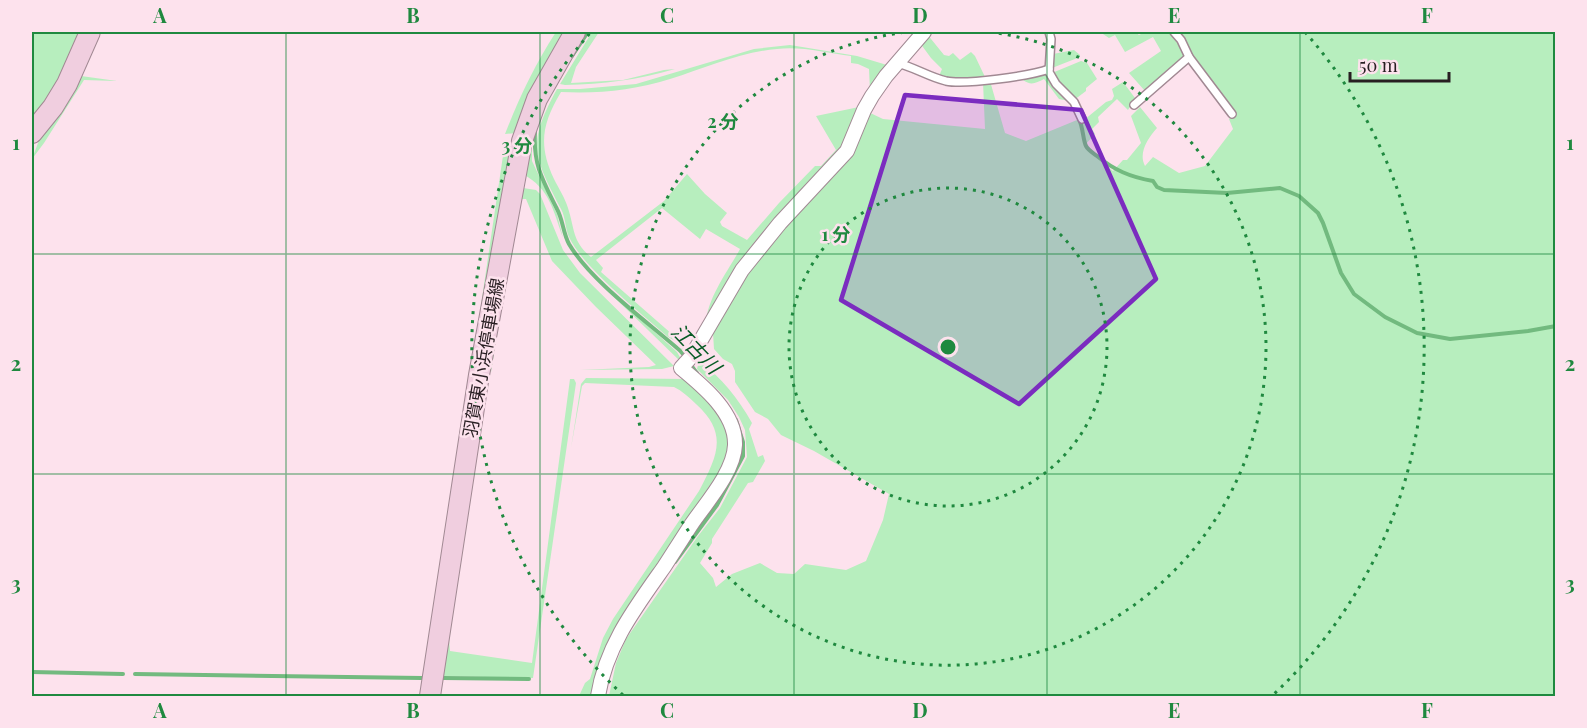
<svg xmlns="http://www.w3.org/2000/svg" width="1587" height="728" font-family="'Playfair Display','Noto Sans JP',serif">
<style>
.green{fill:#b7eebe}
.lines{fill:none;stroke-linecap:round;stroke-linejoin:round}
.stream{stroke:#72ba7f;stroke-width:4}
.lane-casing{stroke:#a18993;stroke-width:10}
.street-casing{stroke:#a18993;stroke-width:16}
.secondary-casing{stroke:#a18993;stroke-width:22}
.lane{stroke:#fff;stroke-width:7}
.street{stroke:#fff;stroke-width:14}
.secondary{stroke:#f0cedf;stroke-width:20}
.marked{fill:#7b2cbf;fill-opacity:0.2;stroke:#7b2cbf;stroke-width:4.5;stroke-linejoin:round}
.grid{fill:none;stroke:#1f893f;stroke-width:1.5;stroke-opacity:0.55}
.ring{fill:none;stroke:#1f893f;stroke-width:3;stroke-dasharray:3 6}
.labels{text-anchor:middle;stroke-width:5;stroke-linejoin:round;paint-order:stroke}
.street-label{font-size:18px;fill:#281e22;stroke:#fde2ed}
.water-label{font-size:20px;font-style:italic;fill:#085b25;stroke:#fde2ed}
.centre{fill:#1f893f;stroke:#fde2ed;stroke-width:3}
.ring-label{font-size:18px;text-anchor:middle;font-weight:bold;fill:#1f893f;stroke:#fde2ed;stroke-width:5;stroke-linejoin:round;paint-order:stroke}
.neatline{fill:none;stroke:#1f893f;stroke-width:2}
.grid-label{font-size:20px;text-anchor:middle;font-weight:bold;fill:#1f893f}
</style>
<rect width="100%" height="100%" fill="#fde2ed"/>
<g class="green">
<polygon points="32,32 85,32 62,83 32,125"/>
<path d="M556,32H571L518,133L505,134C519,98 535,64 556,32Z"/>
<path d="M592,32H599L576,67L571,83L623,80L664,70L675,69C638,80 603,84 565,85L560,84Z"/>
<polygon points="1100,32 1135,32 1139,35 1145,32 1170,32 1184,53 1182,60 1145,91 1129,73 1161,51 1153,37 1125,52 1115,35 1109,38"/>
<path d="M1182,32H1555V696H609L616,663L626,639L698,536L720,508L747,457L745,430L739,417L728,400L697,369L699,361C722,378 738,398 752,423L749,429L758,457L763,455L765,461L753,482L748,483L712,539V543L700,563L713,578L716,587L732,574L760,563L777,573L794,574L805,564L846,570L866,561L883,520L889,494L814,451L781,435L768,419L755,412L735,382V371L732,364L723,359L714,349L713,333L747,273L803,202L866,111L883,119L985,129L983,82L990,81L1005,133L1026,141L1077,120H1084L1106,102L1112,100L1114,96L1112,89L1123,82L1135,98L1128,110L1117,99L1098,117L1099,122L1092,129L1095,134L1084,146L1113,171L1123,160H1127L1141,143L1131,116L1140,107L1157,128C1148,138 1138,153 1145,166L1153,157L1179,173L1205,166L1233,129L1229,119L1236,113L1193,58L1180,33Z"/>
<polygon points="927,34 944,55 949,56 953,53 960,60 971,52 975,56 985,77 954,80 939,76 942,69 931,58 920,43"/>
<path d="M790,45L857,56L887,65L870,91L869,69L858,64L851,63V56C827,53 801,46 777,49C740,52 706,68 670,79C635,90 598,94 561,92C542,124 538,145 554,179C559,189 565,198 568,208C575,230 572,241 591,257L664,201L687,174L705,194L727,213L720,222L722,226L747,240L779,203L815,166H821L836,150L816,116L859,107L848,142L706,322C708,297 728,271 740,249L706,229L700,239L662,208L596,260L603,268L601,272L673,335L680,338L688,354L687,356L677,342L668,337C642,314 585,269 570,239C565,230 566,218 561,209C533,155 527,144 557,89H580L636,84L754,49Z"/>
<polygon points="1074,50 1080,55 1080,57 1052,68 1053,54"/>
<polygon points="1081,61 1087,63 1097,79 1086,88 1086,91 1074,100 1058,83 1052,73"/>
<path d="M1046,73L1051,83L1069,101L1059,99L1044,79C1036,83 1031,86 1023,80H1015L1014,78Z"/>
<polygon points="81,76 117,81 84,80 44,143 32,159 41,135 77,77"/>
<path d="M532,131V161L557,214L563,238C553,210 550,189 523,174Z"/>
<polygon points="505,142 512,143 470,380"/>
<polygon points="523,188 536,190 540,194 563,250 580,273 674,366 662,369 580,370 649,367 656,365 596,307 552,261 526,199 522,199 519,203 491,372 486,370 519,191"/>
<polygon points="585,269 677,352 681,359 680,361"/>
<path d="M586,378L688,379L721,413L732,446L721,475L626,615L595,696H579L585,683L590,679L603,638L613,619L699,491C717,456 729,434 696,404C689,397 682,391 674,387L585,383L582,386L571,448L581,384Z"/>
<polygon points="570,379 574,379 576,383 533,678 440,676 481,403 485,403 449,640 450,651 532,663"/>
</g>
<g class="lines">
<g class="stream">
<polyline points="572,56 588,32"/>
<path d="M1079,119C1083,127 1083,140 1086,146C1088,150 1093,153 1097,156C1114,170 1130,177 1153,181L1157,187L1164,190L1227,193L1280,188L1299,196L1318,213L1323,223L1341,273L1354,294L1385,317L1417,333L1450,339L1528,331L1556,326"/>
<path d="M535,132C533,165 543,181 557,209C563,220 563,233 569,244C590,280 645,320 677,348C685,354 690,365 697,373"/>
<polyline points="675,562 717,505 743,456 743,442 736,420"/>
<polyline points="32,672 123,674"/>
<polyline points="135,674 422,678"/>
<polyline points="443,678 529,679"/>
</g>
<defs>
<g id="lane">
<polyline points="1049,32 1051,39 1049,72 1056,84 1074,102 1082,119"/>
<polyline points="1174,32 1181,40 1189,57 1232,114"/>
<path d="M897,63C914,67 929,77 946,81C965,85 1030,76 1049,69"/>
<polyline points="1134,105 1189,57"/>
</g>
<path id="street" d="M598,696C606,646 635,608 664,567C673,553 682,539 691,525C706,503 734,472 735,445C736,413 703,386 681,368L691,357L742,270L780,223L847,151L864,110L872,96L886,76L924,32"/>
<g id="secondary">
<polyline points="32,133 53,107 67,84 90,32"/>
<polyline points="430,696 479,375 522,141 537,99 575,32"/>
</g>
</defs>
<use href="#lane" class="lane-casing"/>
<use href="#street" class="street-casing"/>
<use href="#secondary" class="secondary-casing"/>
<use href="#lane" class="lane"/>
<use href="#street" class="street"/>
<use href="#secondary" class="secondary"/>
</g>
<path class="marked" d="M905,95L1081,110L1156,279L1019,404L841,300Z"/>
<path class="grid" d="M286,32V696M540,32V696M794,32V696M1047,32V696M1300,32V696M32,254H1556M32,474H1556"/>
<g class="ring">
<circle cx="948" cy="347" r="159"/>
<path d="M990 32A318 318 0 1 1 906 32"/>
<path d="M623 695A476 476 0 0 1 591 32M1305 32A476 476 0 0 1 1273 695"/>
</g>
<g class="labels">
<g class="street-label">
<text transform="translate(484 358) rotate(-80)" y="6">羽賀東小浜停車場線</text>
</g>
<g class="water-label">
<text transform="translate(696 349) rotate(46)" y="7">江古川</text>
</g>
</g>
<circle cx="948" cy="347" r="9" class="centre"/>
<g class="ring-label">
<text x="723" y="128">2 分</text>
<text x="517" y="152">3 分</text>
<text x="836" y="241">1 分</text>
</g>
<rect width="1587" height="728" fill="none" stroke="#fde2ed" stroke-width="66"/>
<path d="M1350 72v9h99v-9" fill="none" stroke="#281e22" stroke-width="3"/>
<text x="1359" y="72" font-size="18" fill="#281e22" stroke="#fde2ed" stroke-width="4.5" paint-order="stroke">50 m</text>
<rect x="33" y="33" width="1521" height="662" class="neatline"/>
<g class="grid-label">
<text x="160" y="23">A</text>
<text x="413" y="23">B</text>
<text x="667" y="23">C</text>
<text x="920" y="23">D</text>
<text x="1174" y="23">E</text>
<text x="1427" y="23">F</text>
<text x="16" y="150">1</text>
<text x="1570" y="150">1</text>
<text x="16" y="371">2</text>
<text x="1570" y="371">2</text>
<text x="16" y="591">3</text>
<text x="1570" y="591">3</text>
<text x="160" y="718">A</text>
<text x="413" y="718">B</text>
<text x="667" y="718">C</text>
<text x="920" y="718">D</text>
<text x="1174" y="718">E</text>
<text x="1427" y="718">F</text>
</g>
</svg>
